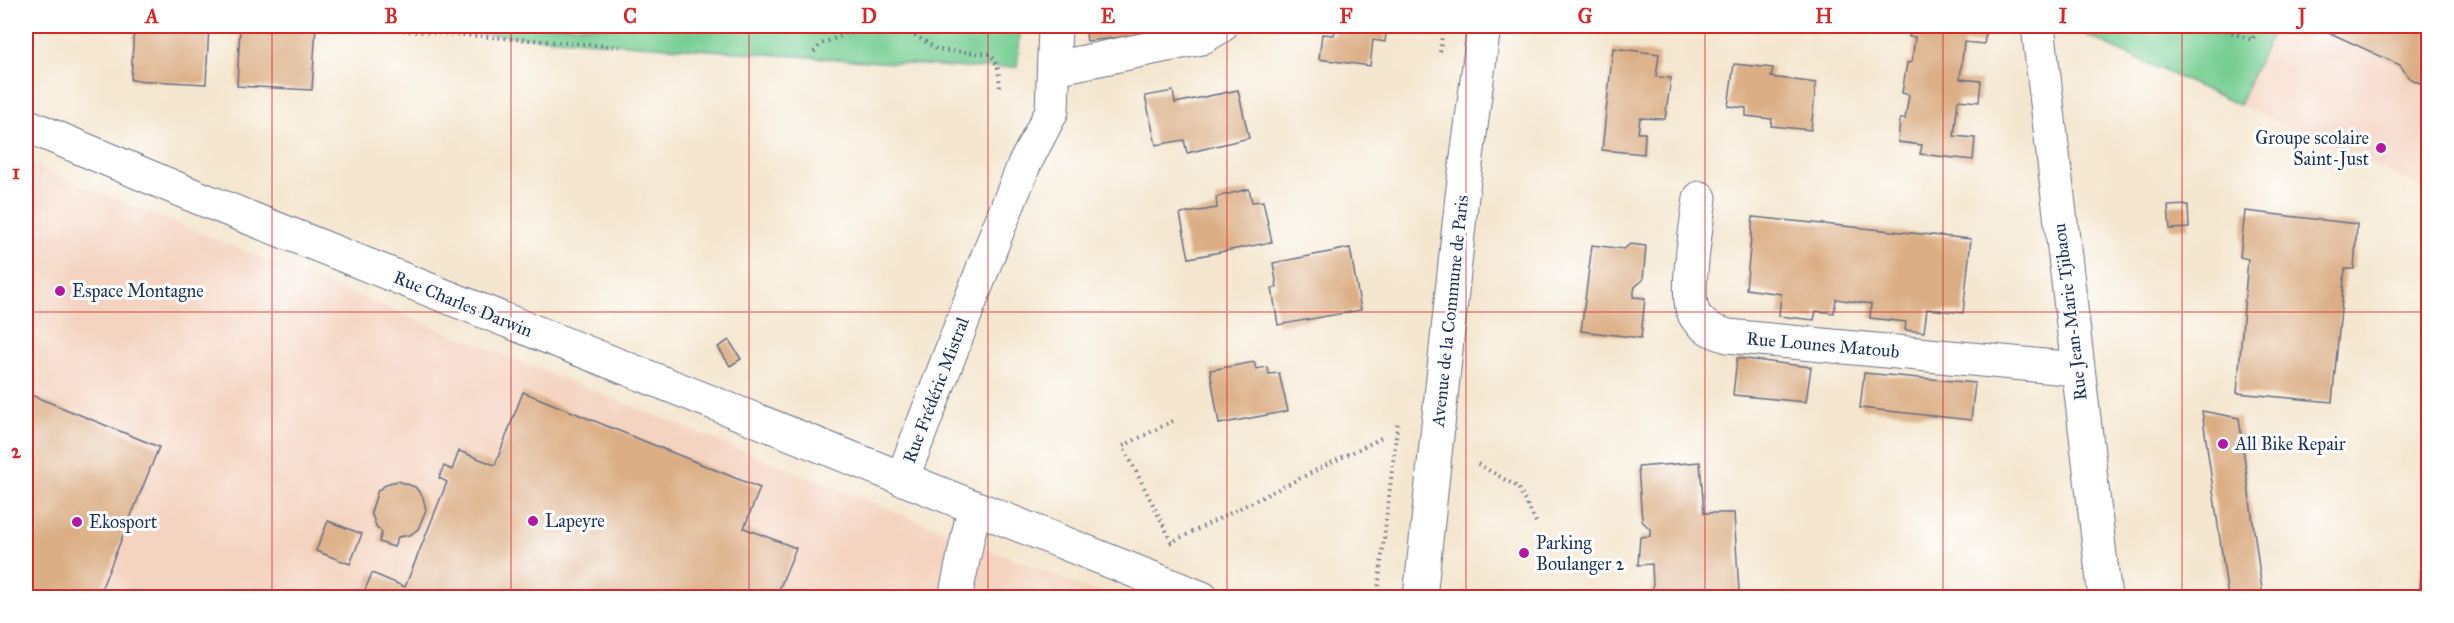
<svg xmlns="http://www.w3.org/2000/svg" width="2454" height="623" font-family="'IM FELL Great Primer',serif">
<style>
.built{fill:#f4d3c0}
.green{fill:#76cd92;stroke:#487e78;stroke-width:1.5}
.building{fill:#dbae85}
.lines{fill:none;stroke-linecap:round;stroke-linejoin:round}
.minor-casing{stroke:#676f86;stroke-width:35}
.major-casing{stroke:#676f86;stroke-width:35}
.path{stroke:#676f86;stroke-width:4;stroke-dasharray:1.5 4.5;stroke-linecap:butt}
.minor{stroke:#fff;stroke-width:33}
.major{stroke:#fff;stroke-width:33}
.grid{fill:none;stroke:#d62828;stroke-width:1.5;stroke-opacity:0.55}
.poi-dot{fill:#b5179e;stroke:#fff;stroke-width:2}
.labels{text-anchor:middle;stroke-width:6;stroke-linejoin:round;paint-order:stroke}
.poi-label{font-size:18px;fill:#1b2f5e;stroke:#fff;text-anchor:start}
.street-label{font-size:18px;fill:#1b2f5e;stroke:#fff}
.neatline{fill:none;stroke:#d62828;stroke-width:2}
.grid-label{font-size:20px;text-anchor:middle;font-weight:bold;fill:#d62828}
</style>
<rect width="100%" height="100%" fill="#fff"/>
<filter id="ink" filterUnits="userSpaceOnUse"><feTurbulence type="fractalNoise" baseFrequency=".0167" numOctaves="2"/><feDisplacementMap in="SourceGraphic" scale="12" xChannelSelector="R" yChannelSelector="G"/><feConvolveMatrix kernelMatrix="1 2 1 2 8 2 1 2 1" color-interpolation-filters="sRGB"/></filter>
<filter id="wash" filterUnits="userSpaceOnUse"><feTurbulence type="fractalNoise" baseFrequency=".008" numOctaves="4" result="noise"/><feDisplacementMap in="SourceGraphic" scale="24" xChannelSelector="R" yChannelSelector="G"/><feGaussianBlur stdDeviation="1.35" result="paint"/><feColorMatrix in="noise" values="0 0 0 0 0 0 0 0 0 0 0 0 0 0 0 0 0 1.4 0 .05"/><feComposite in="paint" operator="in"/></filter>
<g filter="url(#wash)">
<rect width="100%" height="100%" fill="#f4e6cf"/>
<g class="built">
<polygon points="2275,26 2428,26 2428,190 2239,105"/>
<polygon points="26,163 1108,597 26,597"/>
</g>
<g class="green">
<polygon points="371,26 1021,26 1017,67 966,68"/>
<polygon points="2072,26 2275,26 2239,105 2072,29"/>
</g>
<g id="blocks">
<g class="building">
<polygon points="134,26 209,26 206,84 131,80"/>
<polygon points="240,26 316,26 312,90 237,86"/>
<polygon points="1085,26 1158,26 1159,33 1087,41"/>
<polygon points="1336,26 1387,26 1385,42 1373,40 1370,66 1319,59 1322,34 1334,35"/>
<polygon points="1911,26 1987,26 1984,44 1964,42 1960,79 1981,81 1979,102 1958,100 1954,136 1975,138 1973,160 1920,154 1922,145 1898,142 1900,119 1905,119 1909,95 1902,93 1907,63 1912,62 1915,37 1909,37"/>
<polygon points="2315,26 2428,26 2428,87 2409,78 2400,65"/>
<polygon points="1613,48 1659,54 1656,77 1671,78 1665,119 1640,118 1638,133 1645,133 1644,154 1602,150"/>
<polygon points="1734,64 1773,68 1771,77 1816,83 1811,130 1771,126 1772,119 1746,116 1746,108 1728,106"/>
<polygon points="1238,90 1249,138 1187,153 1184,140 1156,145 1145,96 1173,91 1175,103"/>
<polygon points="1249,189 1252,202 1263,201 1272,242 1189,258 1180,214 1217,208 1216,197"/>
<polygon points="2188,205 2189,228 2170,229 2168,206"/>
<polygon points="2245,211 2357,224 2354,269 2345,269 2332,402 2237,393 2248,259 2240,257"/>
<polygon points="1753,217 1971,239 1963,313 1927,309 1924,332 1905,330 1906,322 1870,318 1871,304 1836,299 1834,313 1816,311 1814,320 1779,316 1781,294 1746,289"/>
<polygon points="1630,244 1646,246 1643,280 1635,287 1633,297 1645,298 1641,338 1581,331 1592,245 1624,249"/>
<polygon points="1350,248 1361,310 1278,325 1272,288 1277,287 1273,263"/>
<polygon points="729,340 741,359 730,366 718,347"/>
<polygon points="1737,358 1811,367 1806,402 1733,395"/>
<polygon points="1254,362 1256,369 1267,367 1269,374 1279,373 1288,411 1219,424 1210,370"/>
<polygon points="1864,373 1975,383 1971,420 1860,408"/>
<polygon points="523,392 760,488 744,528 796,548 776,597 362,597 372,573 405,587 447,482 439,478 444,466 452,470 459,451 495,465"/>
<polygon points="26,393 159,447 98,597 26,597"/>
<polygon points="2202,411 2239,418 2263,597 2228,597"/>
<polygon points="1700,462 1704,513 1734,513 1739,591 1710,594 1710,597 1647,597 1653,587 1652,564 1638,565 1640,537 1650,536 1650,529 1642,521 1638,467"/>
<polygon points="398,481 415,487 423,497 426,510 418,529 410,535 398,537 394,547 379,542 382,532 376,526 371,512 378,490 389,483"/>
<polygon points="328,521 362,534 350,564 316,551"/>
<polygon points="2422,564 2428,565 2428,597 2419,597"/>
</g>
</g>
</g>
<g filter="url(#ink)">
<use href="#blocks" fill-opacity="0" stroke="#676f86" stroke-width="1.5"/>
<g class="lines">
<defs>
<g id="minor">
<polyline points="2038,26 2105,598"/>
<polyline points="1055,68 1201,38 1221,26"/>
<polyline points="26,125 197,197 1202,598"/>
<path d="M1700,198C1697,223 1684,295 1694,314C1702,328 1715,332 1728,336L2076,369"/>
<polyline points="902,479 995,237 1024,165 1052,111 1055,26"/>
<polyline points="955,598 974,508"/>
</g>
<polyline id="major" points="1420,598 1462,196 1484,26"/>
</defs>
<use href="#minor" class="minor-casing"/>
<use href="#major" class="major-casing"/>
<g class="path">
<polyline points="343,26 623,47"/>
<polyline points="887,26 906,29 938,50 991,54 998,67 1000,88"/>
<polyline points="2215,26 2252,40 2259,26"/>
<polyline points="814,52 821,44 865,26"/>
<polyline points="1440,52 1443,26"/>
<polyline points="1478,464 1518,487 1537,524"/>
<polyline points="1172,542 1123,446 1175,420"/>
<polyline points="1170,543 1381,438"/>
<polyline points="1377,598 1398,420"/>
<polyline points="1564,598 1588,597"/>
</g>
<use href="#minor" class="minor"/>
<use href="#major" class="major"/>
</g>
</g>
<path class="grid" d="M272,26V598M511,26V598M749,26V598M988,26V598M1227,26V598M1466,26V598M1705,26V598M1943,26V598M2182,26V598M26,312H2428"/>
<g class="poi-dot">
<circle cx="2381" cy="148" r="6"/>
<circle cx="60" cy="291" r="6"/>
<circle cx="2223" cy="444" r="6"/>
<circle cx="533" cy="521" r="6"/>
<circle cx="77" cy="522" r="6"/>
<circle cx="1524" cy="553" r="6"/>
</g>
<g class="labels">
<g class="poi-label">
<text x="2369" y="144" text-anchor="end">Groupe scolaire<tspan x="2369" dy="21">Saint-Just</tspan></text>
<text x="72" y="297">Espace Montagne</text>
<text x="2235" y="450">All Bike Repair</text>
<text x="545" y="527">Lapeyre</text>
<text x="89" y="528">Ekosport</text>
<text x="1536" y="549">Parking<tspan x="1536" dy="21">Boulanger 2</tspan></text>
</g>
<g class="street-label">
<text transform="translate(463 304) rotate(22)" y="6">Rue Charles Darwin</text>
<text transform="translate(1450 311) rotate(-84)" y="6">Avenue de la Commune de Paris</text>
<text transform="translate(2070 312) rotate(-97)" y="6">Rue Jean-Marie Tjibaou</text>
<text transform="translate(1823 345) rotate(5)" y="6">Rue Lounes Matoub</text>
<text transform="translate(936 390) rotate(-69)" y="6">Rue Frédéric Mistral</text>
</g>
</g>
<rect width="2454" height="623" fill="none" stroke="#fff" stroke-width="66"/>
<rect x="33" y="33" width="2388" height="557" class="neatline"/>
<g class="grid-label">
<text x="152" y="23">A</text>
<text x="391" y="23">B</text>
<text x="630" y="23">C</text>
<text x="869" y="23">D</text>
<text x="1108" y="23">E</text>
<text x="1346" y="23">F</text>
<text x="1585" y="23">G</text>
<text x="1824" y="23">H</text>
<text x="2063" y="23">I</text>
<text x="2302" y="23">J</text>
<text x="16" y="179">1</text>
<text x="16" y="458">2</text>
</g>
</svg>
